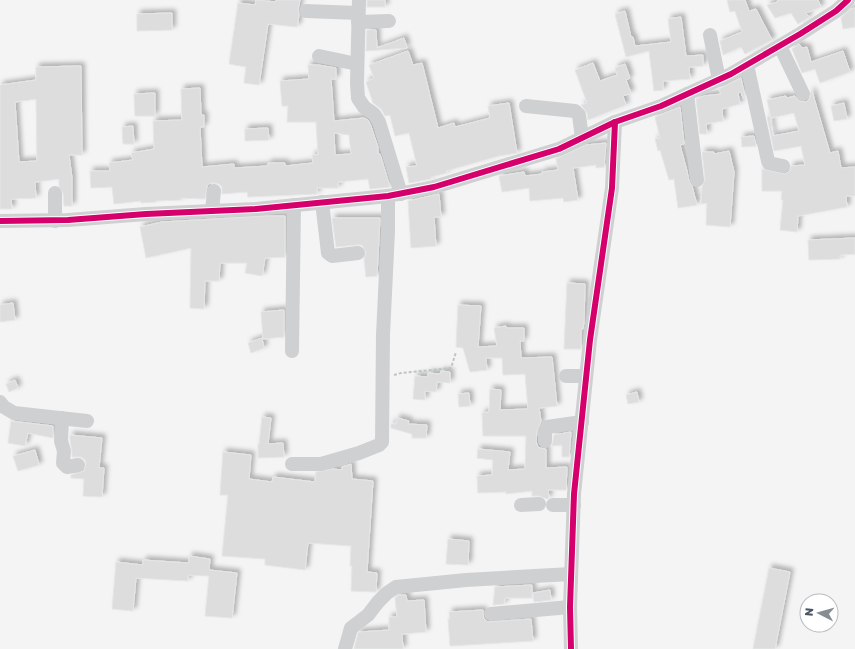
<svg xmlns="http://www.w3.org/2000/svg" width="855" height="649" font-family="'Golos Text',sans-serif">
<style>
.building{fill:#ddddde;stroke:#e5e6e7;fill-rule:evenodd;filter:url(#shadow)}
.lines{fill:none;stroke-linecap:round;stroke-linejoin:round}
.path{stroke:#bcc7c4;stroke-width:2;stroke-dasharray:3 2;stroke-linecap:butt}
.minor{stroke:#ced0d2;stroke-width:14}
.cycleway-casing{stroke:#fff;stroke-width:8}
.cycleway{stroke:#d6006c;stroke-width:6}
</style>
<defs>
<filter id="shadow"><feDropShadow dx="3.5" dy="-3.5" stdDeviation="2" flood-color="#0004"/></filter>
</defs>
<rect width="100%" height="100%" fill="#f4f4f4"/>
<g class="building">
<polygon points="256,0 276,2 276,0 300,0 298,10 299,15 297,27 268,24 259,85 244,83 246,67 229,64 238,3 255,5"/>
<rect x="367" y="0" width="18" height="7"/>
<polygon points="727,0 745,0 749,11 756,9 772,40 745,54 741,47 723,55 720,41 742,32 735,11 730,12"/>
<polygon points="778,0 818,0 821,7 806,13 809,17 798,24 791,13 775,18 767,5 778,2"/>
<polygon points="855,8 855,27 843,29 841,18 851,9"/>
<polygon points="625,11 631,37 633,37 635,46 671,42 668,19 681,17 686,56 703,55 703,66 689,67 690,79 663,81 663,90 654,91 649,51 626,57 615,14"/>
<polygon points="172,13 172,30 137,31 137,14"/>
<polygon points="367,30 376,30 377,48 404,38 407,48 366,51"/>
<polygon points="799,44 802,48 807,47 811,62 843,51 850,72 820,83 815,69 802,73 792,49"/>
<polygon points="408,51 413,65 422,63 438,128 454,123 455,127 490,118 488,106 509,103 517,153 499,156 446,171 447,173 431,177 431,179 409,183 406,167 417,166 409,133 395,136 390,115 385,116 381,109 373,103 366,82 374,78 369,65"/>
<polygon points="593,63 600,81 617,75 615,68 625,64 630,78 626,80 631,93 623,96 626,105 588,120 587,113 581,105 587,103 575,70"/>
<path d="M308,65H318L336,68V79H331L334,121L364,118L368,120L371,126L378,147V154H380L390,187L370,189L368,179L338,182V188H317V194L248,197L247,192L222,194V187L219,184L214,183H210L207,186L205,199L181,198L182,200L156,201V202L141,203V201L114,204L112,187L91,188L90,171H110L109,163L133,160L131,153L154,149L153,121L182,120L181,89L200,88L201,115H204V127H200L202,167L234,164V168L268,166V163H285V166L313,163L312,155H318L316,122H287L288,106H282L280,81L309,79ZM334,133L349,135L351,154L335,155Z"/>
<path d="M81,66L82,155H69L72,178V206H64L63,193L59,186V179L35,182L36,198L11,199L12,209H0V85L36,80V67ZM36,99L37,161L19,162L15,102Z"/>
<polygon points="741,78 745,97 743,98 741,92 738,93 740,104 722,109 723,121 706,124 707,134 700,134 696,99 704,96 721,94 719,89"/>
<polygon points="811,91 812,91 830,153 838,151 841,168 855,167 855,196 846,196 847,207 798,216 797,232 780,230 783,200 781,200 782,191 762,191 762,169 785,174 790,171 791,166 805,165 801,146 774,151 767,117 770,116 773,136 799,131 794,113 771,118 767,100 786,96 787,98 795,96 799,101 806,102 810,98"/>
<polygon points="155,93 155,116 135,116 134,94"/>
<polygon points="844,103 847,119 834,121 831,106"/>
<polygon points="680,107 684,144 680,145 687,171 689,181 692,186 697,205 678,208 674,179 669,180 660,150 658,151 655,139 660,138 655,117"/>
<polygon points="133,126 134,144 123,144 122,127"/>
<polygon points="268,128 269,140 245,141 245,129"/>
<polygon points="754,136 756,146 742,147 741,137"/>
<polygon points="606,143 604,167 596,168 596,165 573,168 578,200 564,202 563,198 530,201 529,188 502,192 499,176 524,172 525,176 542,174 542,172 558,170 556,159 586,145"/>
<polygon points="729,151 734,172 730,227 706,225 707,203 701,204 702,187 705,179 702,152 714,152 714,154"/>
<polygon points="439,194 441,217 434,217 436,246 411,248 408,201"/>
<polygon points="267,216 285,216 285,257 265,258 262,276 245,273 247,263 220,263 219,281 205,281 204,309 190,308 191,248 146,258 140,227 162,222"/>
<polygon points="332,218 380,218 377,276 366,277 364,259 366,252 362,245 357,245 336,247"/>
<polygon points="855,238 855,254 840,255 840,259 809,260 808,240"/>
<polygon points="567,283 585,284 584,322 583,329 581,329 581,349 564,349"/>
<polygon points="13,303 15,320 0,322 0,305"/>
<polygon points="458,305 481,306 478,347 497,346 494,328 506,326 506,328 524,328 524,341 520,341 521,358 552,357 557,406 539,408 541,421 537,431 536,441 537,445 540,448 546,449 546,468 567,467 566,490 548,490 549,498 547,499 539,496 532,496 532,491 506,494 506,492 478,493 477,476 492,475 493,460 477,458 478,449 510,452 508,470 525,469 526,436 483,436 482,413 489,412 490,389 501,390 500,410 528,409 525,374 503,375 502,358 486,358 487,370 470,372 463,348 456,347"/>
<polygon points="284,310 284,337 263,339 261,312"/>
<polygon points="262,338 264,348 251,353 248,343"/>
<polygon points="441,371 450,372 450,383 437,382 436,392 425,391 425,400 413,399 415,376 428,377 428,373 440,374"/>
<polygon points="15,380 18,388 9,392 6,384"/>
<polygon points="637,392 639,402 628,404 626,395"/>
<polygon points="469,393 470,406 459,407 458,394"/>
<polygon points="262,417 271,418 268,444 283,443 284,457 258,458 258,444 259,444"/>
<polygon points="397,418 409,421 408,424 427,425 426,438 412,438 412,434 391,428 391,424 396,424"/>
<polygon points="11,421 53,426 53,438 28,433 25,446 8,443"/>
<polygon points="571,432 569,457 562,457 562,445 552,446 554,435"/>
<polygon points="70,435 102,438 99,468 104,468 102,497 83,496 84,479 71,478 71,475 84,471 86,464 85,460 81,457 72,457 72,451 70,440"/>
<polygon points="35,450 39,465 18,471 13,456"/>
<polygon points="223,452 251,455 249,479 272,482 273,477 315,482 316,472 333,469 342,470 342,467 351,464 352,479 373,481 367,572 377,573 376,592 351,591 352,566 350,566 351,546 308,543 305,570 265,565 265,559 222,556 228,495 220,495"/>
<polygon points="448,539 469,541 468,565 446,564"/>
<polygon points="189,556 210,559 209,570 237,573 232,618 205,616 209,576 188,575 188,581 136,578 133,611 112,609 116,562 143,565 143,560 189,563"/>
<polygon points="769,568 790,572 775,649 753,649"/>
<polygon points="532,585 532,598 505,598 504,604 493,605 495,587"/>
<polygon points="550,590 551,600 534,602 533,593"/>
<polygon points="399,595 406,595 407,601 424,600 426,632 402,634 403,649 354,649 358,633 360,632 389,630 389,617 397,617 395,598"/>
<polygon points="483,610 483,614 484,619 488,622 531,619 533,641 450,646 448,619 450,619 449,612"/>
</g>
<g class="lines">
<polyline class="path" points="394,375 401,373 451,368 456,352"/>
<g class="minor">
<polyline points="359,0 357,83 358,98 364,107 374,114 379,122 401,194"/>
<polyline points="306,11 358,13"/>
<polyline points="358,22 389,21"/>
<polyline points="710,35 719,80"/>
<polyline points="780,46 803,94"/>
<polyline points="319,56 357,64"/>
<polyline points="747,65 768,161 769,163 783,166"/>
<polyline points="687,94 697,180"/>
<polyline points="526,106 575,111 579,115 582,138"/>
<polyline points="55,193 55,221"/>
<polyline points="322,202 328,253 332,256 358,253"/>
<polyline points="212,211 214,191"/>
<polyline points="0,221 68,220 146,214 256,209 388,196 434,187 559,149 615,122 661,106 731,74 800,34 836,11 848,0"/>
<polyline points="292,351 294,205"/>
<polyline points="566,376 586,376"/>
<polyline points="0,402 4,407 14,413 87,421"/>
<polyline points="62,418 61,441 64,451 63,463 67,467 78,465"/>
<polyline points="545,441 545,431 547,427 582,422"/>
<polyline points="292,464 321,464 359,453 379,445 382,442 383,335 388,231 388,196"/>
<polyline points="521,505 539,504"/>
<polyline points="553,505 574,505"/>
<polyline points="491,614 570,607"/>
<polyline points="345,649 351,628 368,615 378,602 387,593 396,587 466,580 571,574"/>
<polyline points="571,649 570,607 574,494 590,340 612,188 615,122"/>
</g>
<defs>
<g id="cycleway">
<polyline points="0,221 68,220 146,214 256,209 388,196 434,187 559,149 615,122 661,106 731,74 800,34 836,11 848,0"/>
<polyline points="571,649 570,607 574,494 590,340 612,188 615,122"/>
</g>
</defs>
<use href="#cycleway" class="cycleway-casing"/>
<use href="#cycleway" class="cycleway"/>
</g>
<g transform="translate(819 613) rotate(276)"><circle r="19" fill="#ffffff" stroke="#b7bbc0"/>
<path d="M0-3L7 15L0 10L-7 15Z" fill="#868d94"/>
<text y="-6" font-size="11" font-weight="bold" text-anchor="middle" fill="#4a5661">N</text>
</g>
</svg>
